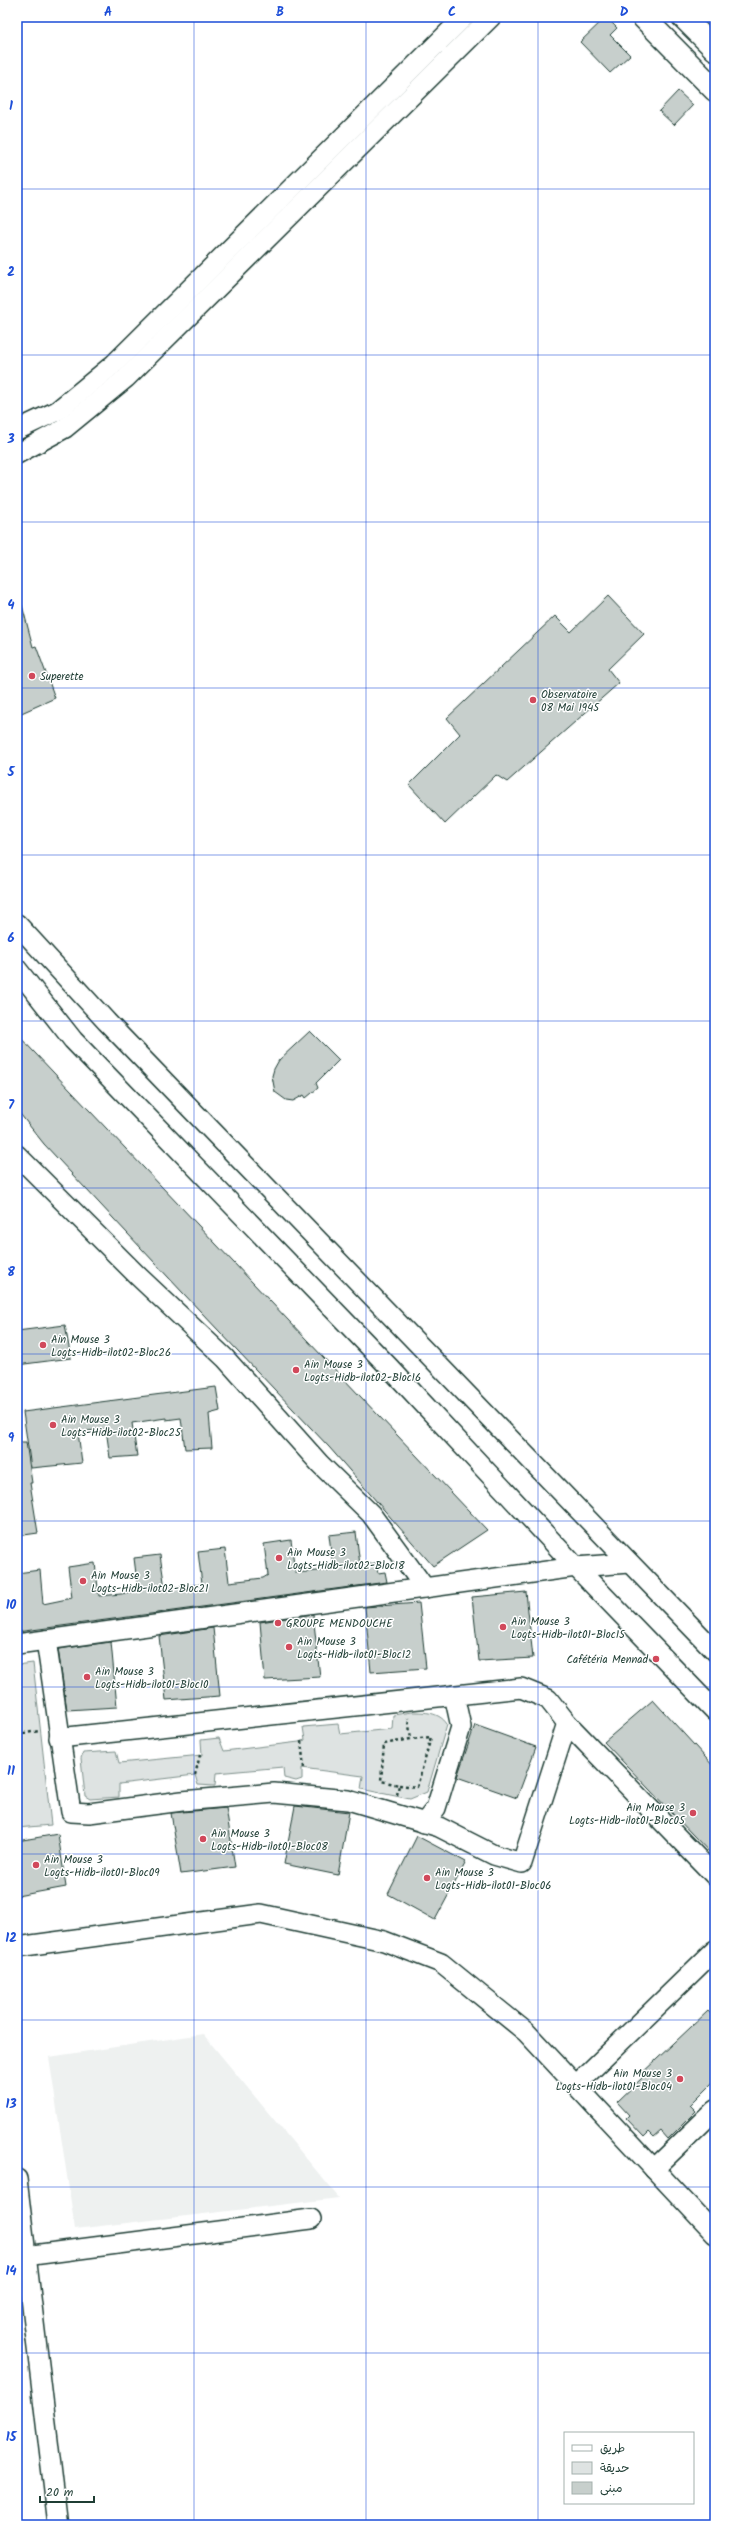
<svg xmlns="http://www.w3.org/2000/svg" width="732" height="2542" font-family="Kalam,'Playpen Sans Arabic',sans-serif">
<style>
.built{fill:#eef1f0}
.green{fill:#dee3e2;stroke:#7e908b}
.building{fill:#c7cfcc;stroke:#1f3d34}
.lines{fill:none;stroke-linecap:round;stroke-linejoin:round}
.minor-casing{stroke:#1f3d34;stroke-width:22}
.major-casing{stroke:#1f3d34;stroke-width:25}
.path{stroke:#1f3d34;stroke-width:2.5;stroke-dasharray:3 3;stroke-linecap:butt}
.minor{stroke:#fff;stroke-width:19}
.major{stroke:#fff;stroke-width:22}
.grid{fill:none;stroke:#1d4ed8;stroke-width:1;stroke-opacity:0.55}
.poi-dot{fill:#d1495b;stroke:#fff;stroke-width:1.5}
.labels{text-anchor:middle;stroke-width:3;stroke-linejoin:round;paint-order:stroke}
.poi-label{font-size:11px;fill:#1f3d34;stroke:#fff;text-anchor:start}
.neatline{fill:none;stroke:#1d4ed8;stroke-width:1.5}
.grid-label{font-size:13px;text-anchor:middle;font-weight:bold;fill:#1d4ed8}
</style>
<rect width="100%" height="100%" fill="#fff"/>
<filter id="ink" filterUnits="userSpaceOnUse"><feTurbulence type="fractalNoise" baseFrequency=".025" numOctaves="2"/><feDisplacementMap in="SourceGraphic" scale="8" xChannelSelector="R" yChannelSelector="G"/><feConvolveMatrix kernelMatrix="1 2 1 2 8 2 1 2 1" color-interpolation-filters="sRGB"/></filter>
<g filter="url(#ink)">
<polygon class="built" points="203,2034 339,2198 75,2229 49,2057"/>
<g class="green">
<polygon points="33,1663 51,1825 17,1828 17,1665"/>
<path d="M412,1712C425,1712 439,1712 447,1724L427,1792L410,1799L361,1789L363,1776L302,1768V1779L296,1781L284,1778L283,1767L216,1773L215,1786L198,1785L195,1775L119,1784V1797L90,1799L85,1796L81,1758L83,1753L116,1751L119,1763L202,1755L201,1740L219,1738L224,1751L299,1742L305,1740L303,1727L338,1724L340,1734L392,1729L393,1715Z"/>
</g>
<g class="building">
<polygon points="606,17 617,28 610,35 630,55 610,73 580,42"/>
<polygon points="678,91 693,105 674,125 659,111"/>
<polygon points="608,596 644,634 608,669 619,683 507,782 496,775 445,824 409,785 460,734 447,718 555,616 571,632"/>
<polygon points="22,605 33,647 36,646 55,698 17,715 17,606"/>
<polygon points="310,1031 339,1060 316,1083 318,1088 306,1098 304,1095 293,1101 286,1100 275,1092 272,1076 274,1069 279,1060"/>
<polygon points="17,1034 487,1530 433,1566 329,1447 183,1293 44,1144 17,1110"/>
<polygon points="65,1325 71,1358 17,1365 17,1331"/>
<polygon points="216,1387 220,1411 209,1414 212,1448 185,1449 181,1418 166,1420 166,1418 132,1423 137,1456 110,1458 106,1429 78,1432 82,1463 31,1468 23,1412"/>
<polygon points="17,1442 26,1442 32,1483 30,1483 38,1533 17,1536"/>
<polygon points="356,1532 360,1565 376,1563 378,1573 385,1572 387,1582 17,1632 17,1573 40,1570 43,1604 72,1598 68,1567 95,1563 99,1596 121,1594 138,1590 134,1558 160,1555 165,1588 202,1584 198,1552 225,1549 229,1582 263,1578 268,1575 264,1544 291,1540 295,1573 329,1570 333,1567 329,1535"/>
<polygon points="526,1592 533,1658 479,1661 472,1597"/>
<polygon points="419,1603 426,1668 371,1672 365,1607"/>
<polygon points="313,1614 320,1677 265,1680 260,1622"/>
<polygon points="213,1628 220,1696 166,1700 159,1636"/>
<polygon points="111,1642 117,1707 67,1710 58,1649"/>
<polygon points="653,1700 715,1768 715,1858 604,1742"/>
<polygon points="475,1725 536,1747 517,1798 457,1777"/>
<polygon points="295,1806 349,1812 338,1875 284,1864"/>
<polygon points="226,1808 235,1867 181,1874 171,1813"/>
<polygon points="58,1834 66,1887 17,1896 17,1841"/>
<polygon points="417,1836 466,1862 435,1920 388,1894"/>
<polygon points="708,2011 715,2018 715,2080 690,2105 696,2111 668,2139 661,2131 654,2137 649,2132 644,2137 626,2118 629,2115 617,2102 643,2077 640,2075"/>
</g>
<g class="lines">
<defs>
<g id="minor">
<polyline points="17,430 57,411 114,364 464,17"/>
<polyline points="17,454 65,428 126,378 491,17"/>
<polyline points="17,924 107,1022 715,1651"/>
<polyline points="17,969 73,1040 390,1368 576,1567 715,1711"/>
<polyline points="17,1155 138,1276 225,1358 320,1464 371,1514 425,1588"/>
<polyline points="46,1640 71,1812 89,1813 182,1801 274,1793 348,1800 439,1827 494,1855 522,1863 567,1723"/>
<polyline points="17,1644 576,1567 629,1563"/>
<polyline points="59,1738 521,1688 548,1699 567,1723 715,1876"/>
<polyline points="424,1823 436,1808 461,1727 454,1695"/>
<polyline points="17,1947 261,1914 384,1941 441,1963 526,2032 715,2234"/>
<polyline points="576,2085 715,1950"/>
<polyline points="654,2169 715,2110"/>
<polyline points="17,2179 58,2525"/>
<polyline points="25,2256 311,2219"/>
</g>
<g id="major">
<polyline points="643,17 715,90"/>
<polyline points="683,17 715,49"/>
</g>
</defs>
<use href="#minor" class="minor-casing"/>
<use href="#major" class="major-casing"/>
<g class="path">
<polyline points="17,1734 40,1731"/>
<polyline points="301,1741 304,1768"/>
<polyline points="195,1775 200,1755"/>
<polyline points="399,1785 417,1787 431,1737 411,1739"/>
<polyline points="397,1795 399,1785 381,1781 384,1744 411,1739 408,1718"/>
</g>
<use href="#minor" class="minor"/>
<use href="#major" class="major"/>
</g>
</g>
<path class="grid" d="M194,17V2525M366,17V2525M538,17V2525M17,189H715M17,355H715M17,522H715M17,688H715M17,855H715M17,1021H715M17,1188H715M17,1354H715M17,1521H715M17,1687H715M17,1854H715M17,2020H715M17,2187H715M17,2353H715"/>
<g class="poi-dot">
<circle cx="32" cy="676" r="4"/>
<circle cx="533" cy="700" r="4"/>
<circle cx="43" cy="1345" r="4"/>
<circle cx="296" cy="1370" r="4"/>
<circle cx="53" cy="1425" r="4"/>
<circle cx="279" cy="1558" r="4"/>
<circle cx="83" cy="1581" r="4"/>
<circle cx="278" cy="1623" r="4"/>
<circle cx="503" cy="1627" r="4"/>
<circle cx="289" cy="1647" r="4"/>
<circle cx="656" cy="1659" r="4"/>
<circle cx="87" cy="1677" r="4"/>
<circle cx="693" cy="1813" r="4"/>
<circle cx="203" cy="1839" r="4"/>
<circle cx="36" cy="1865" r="4"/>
<circle cx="427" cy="1878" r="4"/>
<circle cx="680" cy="2079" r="4"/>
</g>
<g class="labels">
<g class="poi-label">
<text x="40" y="680">Superette</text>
<text x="541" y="698">Observatoire<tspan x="541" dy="13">08 Mai 1945</tspan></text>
<text x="51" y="1343">Ain Mouse 3<tspan x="51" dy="13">Logts-Hidb-ilot02-Bloc26</tspan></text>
<text x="304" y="1368">Ain Mouse 3<tspan x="304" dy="13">Logts-Hidb-ilot02-Bloc16</tspan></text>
<text x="61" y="1423">Ain Mouse 3<tspan x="61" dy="13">Logts-Hidb-ilot02-Bloc25</tspan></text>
<text x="287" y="1556">Ain Mouse 3<tspan x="287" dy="13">Logts-Hidb-ilot02-Bloc18</tspan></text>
<text x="91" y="1579">Ain Mouse 3<tspan x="91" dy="13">Logts-Hidb-ilot02-Bloc21</tspan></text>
<text x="511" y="1625">Ain Mouse 3<tspan x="511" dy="13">Logts-Hidb-ilot01-Bloc15</tspan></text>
<text x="286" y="1627">GROUPE MENDOUCHE</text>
<text x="297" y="1645">Ain Mouse 3<tspan x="297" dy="13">Logts-Hidb-ilot01-Bloc12</tspan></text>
<text x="648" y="1663" text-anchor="end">Cafétéria Mennad</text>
<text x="95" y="1675">Ain Mouse 3<tspan x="95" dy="13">Logts-Hidb-ilot01-Bloc10</tspan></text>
<text x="685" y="1811" text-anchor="end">Ain Mouse 3<tspan x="685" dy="13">Logts-Hidb-ilot01-Bloc05</tspan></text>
<text x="211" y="1837">Ain Mouse 3<tspan x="211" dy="13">Logts-Hidb-ilot01-Bloc08</tspan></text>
<text x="44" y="1863">Ain Mouse 3<tspan x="44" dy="13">Logts-Hidb-ilot01-Bloc09</tspan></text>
<text x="435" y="1876">Ain Mouse 3<tspan x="435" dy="13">Logts-Hidb-ilot01-Bloc06</tspan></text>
<text x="672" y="2077" text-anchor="end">Ain Mouse 3<tspan x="672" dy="13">Logts-Hidb-ilot01-Bloc04</tspan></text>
</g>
</g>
<rect width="732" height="2542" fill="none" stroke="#fff" stroke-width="44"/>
<rect x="564" y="2432" width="130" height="72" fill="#ffffff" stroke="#a5b1ae"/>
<rect x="572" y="2445" width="20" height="6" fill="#ffffff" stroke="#a5b1ae"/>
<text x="600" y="2452" font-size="12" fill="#1f3d34">طريق</text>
<rect x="572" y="2462" width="20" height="12" fill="#dee3e2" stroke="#a5b1ae"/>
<text x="600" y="2472" font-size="12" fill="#1f3d34">حديقة</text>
<rect x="572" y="2482" width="20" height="12" fill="#c7cfcc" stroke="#a5b1ae"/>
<text x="600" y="2492" font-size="12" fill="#1f3d34">مبنى</text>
<path d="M40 2496v6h54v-6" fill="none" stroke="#1f3d34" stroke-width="2"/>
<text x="46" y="2496" font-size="12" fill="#1f3d34" stroke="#ffffff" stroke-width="3" paint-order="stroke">20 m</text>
<rect x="22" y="22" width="688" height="2498" class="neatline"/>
<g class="grid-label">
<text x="108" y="16">A</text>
<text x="280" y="16">B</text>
<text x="452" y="16">C</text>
<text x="624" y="16">D</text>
<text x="11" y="110">1</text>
<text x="11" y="276">2</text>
<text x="11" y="443">3</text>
<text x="11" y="609">4</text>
<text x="11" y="776">5</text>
<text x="11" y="942">6</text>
<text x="11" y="1109">7</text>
<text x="11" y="1276">8</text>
<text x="11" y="1442">9</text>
<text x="11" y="1609">10</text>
<text x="11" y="1775">11</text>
<text x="11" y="1942">12</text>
<text x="11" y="2108">13</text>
<text x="11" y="2275">14</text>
<text x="11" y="2441">15</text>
</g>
</svg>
